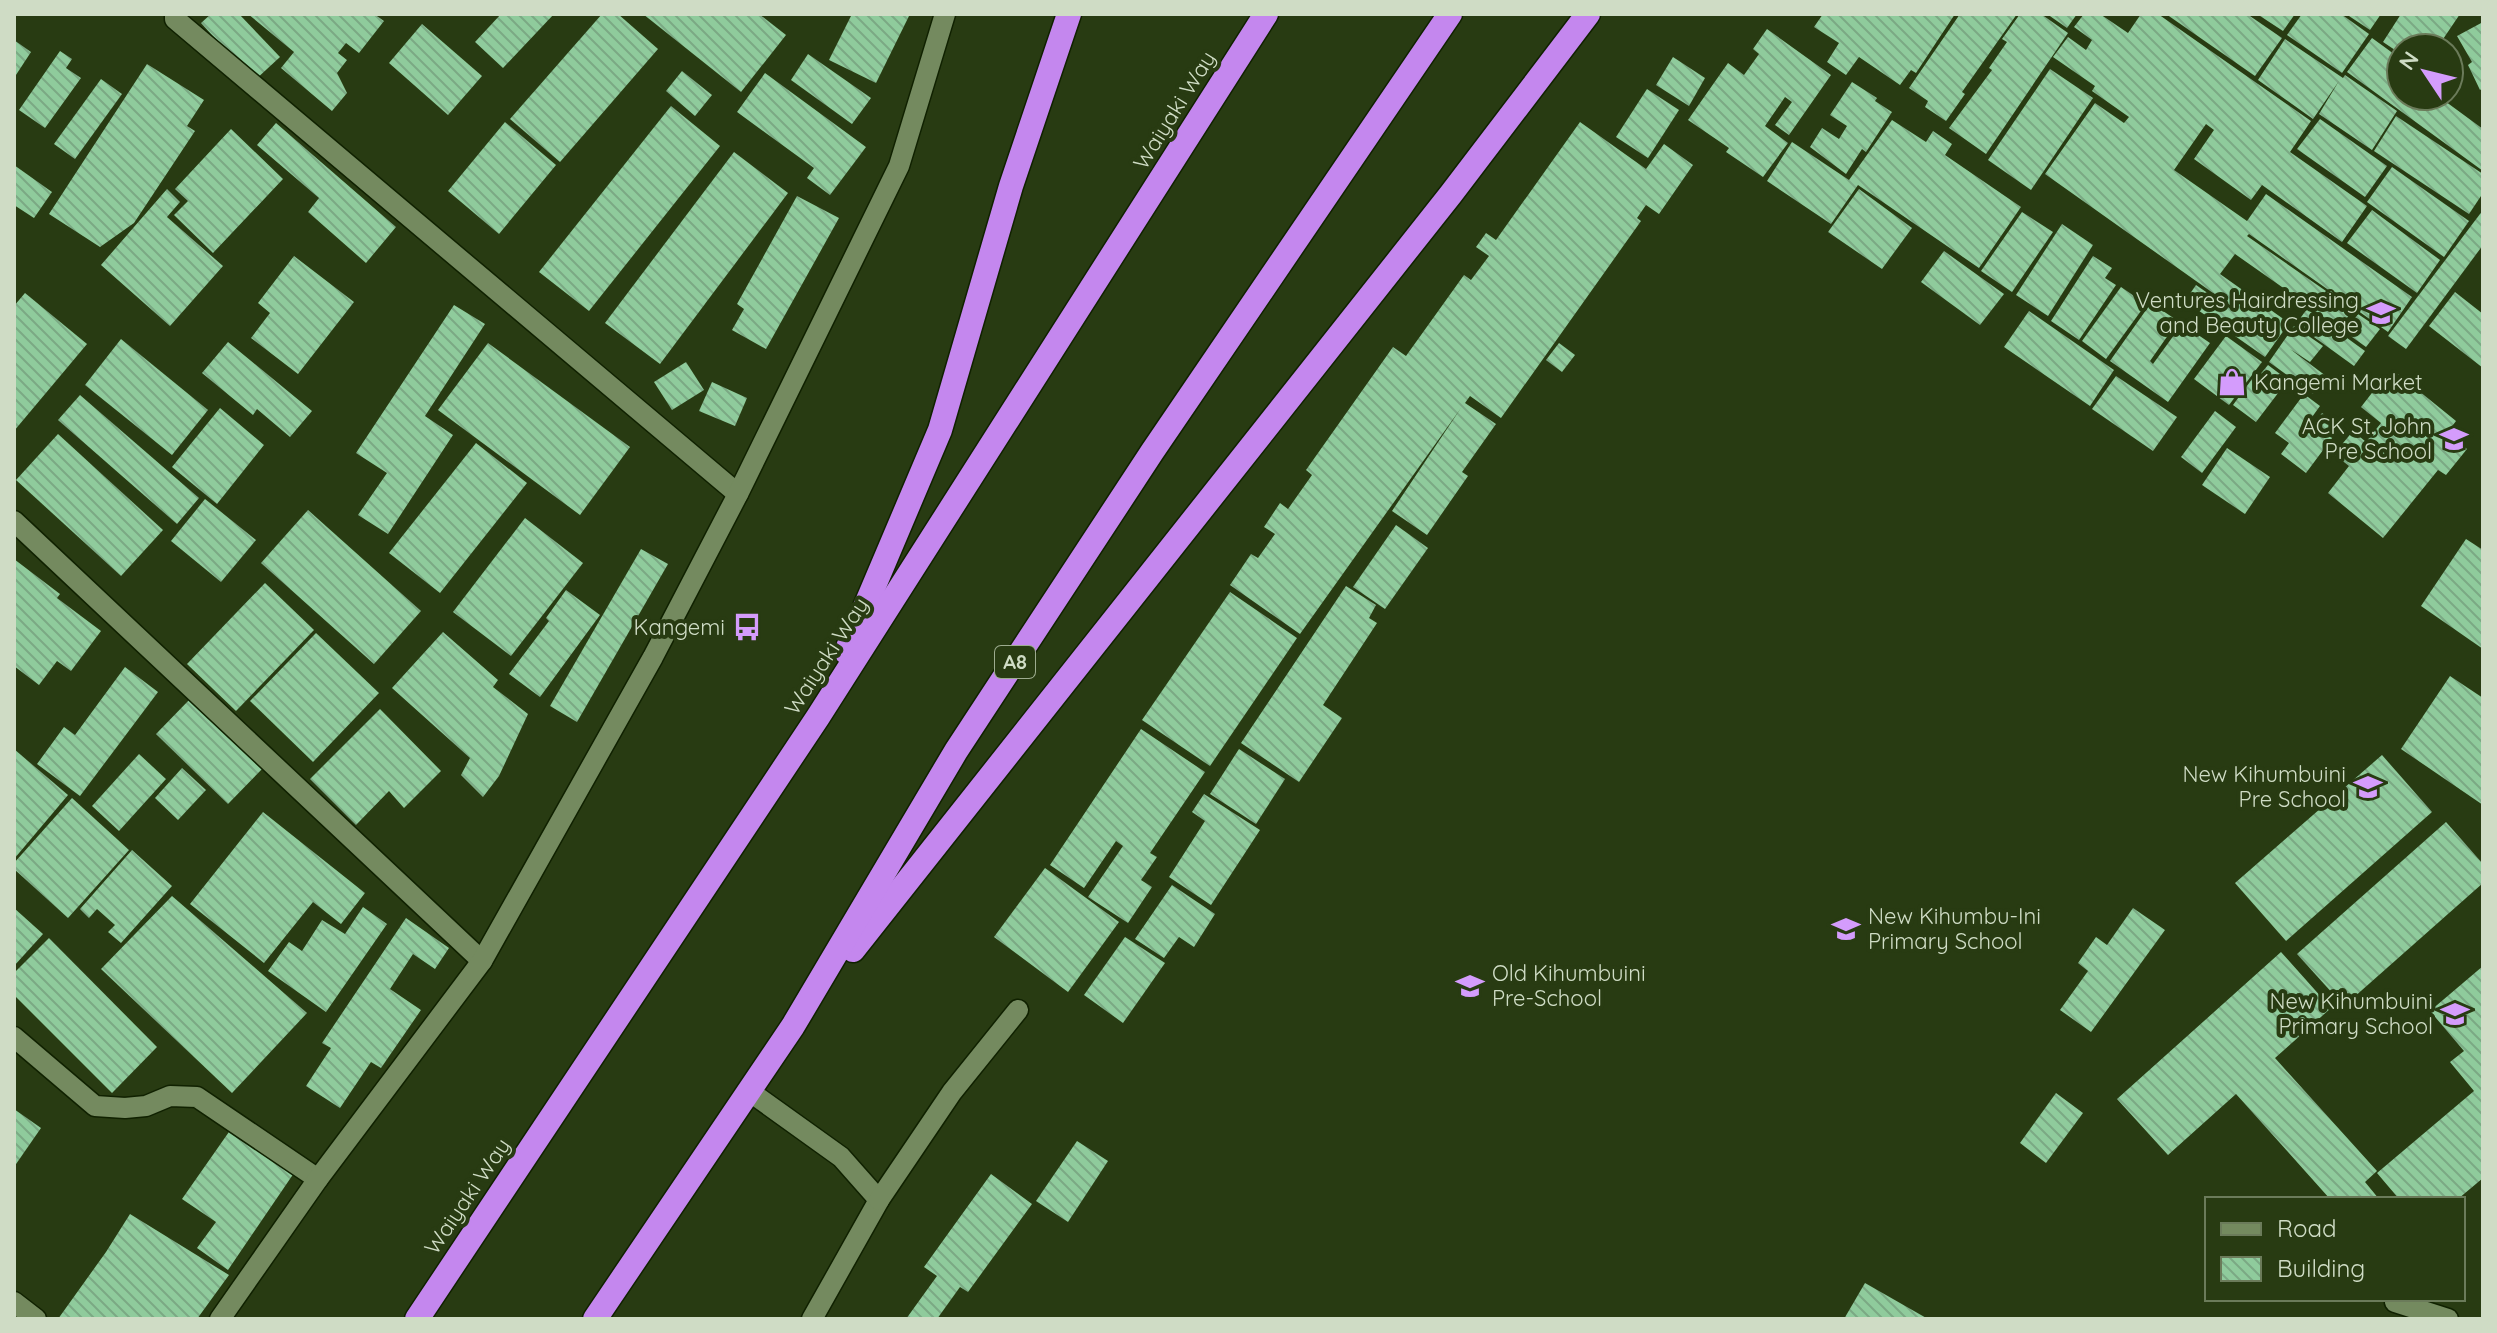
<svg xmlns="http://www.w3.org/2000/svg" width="2497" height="1333" font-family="Quicksand,sans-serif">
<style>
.building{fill:url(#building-back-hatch)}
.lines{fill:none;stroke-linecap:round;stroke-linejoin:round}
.lane-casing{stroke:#102100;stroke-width:23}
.street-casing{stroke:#102100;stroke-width:23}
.highway-casing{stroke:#102100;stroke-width:27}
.lane{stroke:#748a5f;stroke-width:20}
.street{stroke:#748a5f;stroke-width:20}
.highway{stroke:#c487ee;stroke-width:24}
.labels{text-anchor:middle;stroke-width:8;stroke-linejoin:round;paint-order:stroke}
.shield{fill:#283b12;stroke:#9dac8f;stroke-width:2}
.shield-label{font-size:20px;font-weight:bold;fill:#cfdcc5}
.street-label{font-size:22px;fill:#cfdcc5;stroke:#283b12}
.poi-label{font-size:22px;fill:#cfdcc5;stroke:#283b12;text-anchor:end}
</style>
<defs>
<pattern id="building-back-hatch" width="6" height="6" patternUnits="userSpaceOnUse" patternTransform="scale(2)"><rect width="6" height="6" fill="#8fcb9c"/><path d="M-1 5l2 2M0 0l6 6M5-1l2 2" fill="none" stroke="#7ba984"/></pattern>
</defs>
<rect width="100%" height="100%" fill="#283b12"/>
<g class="building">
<polygon points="211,14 239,14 280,57 254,81 201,23"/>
<polygon points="248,14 374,14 384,21 359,53 346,43 338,53 347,60 337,73 347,93 332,111 281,68 294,52"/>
<polygon points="501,14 554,14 503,68 475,42"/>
<polygon points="602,14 618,14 658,49 560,162 510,119"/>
<polygon points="643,14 759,14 786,35 741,92"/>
<polygon points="852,14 910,14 876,83 829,60"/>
<polygon points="1823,14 1955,14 1916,73 1911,70 1900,85 1859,57 1846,75 1827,62 1839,43 1814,27"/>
<polygon points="1960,14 2017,14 1962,92 1965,94 1946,121 1925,107 1928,101 1909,88"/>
<polygon points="2020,14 2041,14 2068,33 1986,154 1949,128 1992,70 1989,68 2007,42 2002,39"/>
<polygon points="2047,14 2077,14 2067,28"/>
<polygon points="2084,14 2100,14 2128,33 2141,14 2158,14 2311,121 2290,152 2367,206 2342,242 2262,185 2251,200 2194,159 2214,130 2206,124 2174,170 2247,221 2266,194 2412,297 2388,332 2249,234 2247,236 2326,291 2313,309 2235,254 2220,274 2289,323 2265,357 2185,301 2196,285 2235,312 2237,310 2045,174 2095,103 2124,123 2129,117 2092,91 2095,86 2053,57 2068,37 2086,50 2092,40 2074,27"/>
<polygon points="2166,14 2247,14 2282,38 2255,76"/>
<polygon points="2257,14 2295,14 2283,31"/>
<polygon points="2302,14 2341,14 2369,34 2342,73 2287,35"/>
<polygon points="2346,14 2381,14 2370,30"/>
<polygon points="2401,14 2460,14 2437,48 2401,48 2401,54 2383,42"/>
<polygon points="2483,22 2483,88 2480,90 2468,65 2472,62 2457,36"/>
<polygon points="422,24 482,76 448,115 389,63"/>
<polygon points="1767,29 1831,75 1789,135 1775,125 1792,102 1785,97 1765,126 1788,143 1763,177 1726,152 1729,148 1688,120 1728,63 1744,75 1759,54 1753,49"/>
<polygon points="2372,38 2401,59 2401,96 2438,96 2483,129 2483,171 2347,72"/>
<polygon points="2285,39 2343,78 2345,75 2397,111 2372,150 2319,114 2339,81 2313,119 2258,80"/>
<polygon points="14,40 31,52 14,78"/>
<polygon points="60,51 72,59 66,68 81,78 45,128 19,110"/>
<polygon points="808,54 871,98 852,124 791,80"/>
<polygon points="1673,57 1705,78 1689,106 1656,85"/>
<polygon points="147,64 204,100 187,126 195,131 134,223 100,247 49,214"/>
<polygon points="2050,69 2093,98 2031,190 1988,160"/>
<polygon points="682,71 712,95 695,116 666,91"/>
<polygon points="765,73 866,147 830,195 807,178 814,168 737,112"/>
<polygon points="101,79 122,94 75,159 54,144"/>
<polygon points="1852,82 1877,98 1875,101 1892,112 1866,152 1862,149 1846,174 1810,147 1822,128 1839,139 1847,126 1830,115"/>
<polygon points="1647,89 1679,110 1648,158 1616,137"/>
<polygon points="671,106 720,146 589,311 539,272"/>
<polygon points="2396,116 2483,174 2483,193 2469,214 2374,151"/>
<polygon points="2320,119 2387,166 2365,197 2297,149"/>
<polygon points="1892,120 1926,142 1933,131 1952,144 1945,155 2021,207 1979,268 1858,185 1831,224 1767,181 1792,142 1849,180"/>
<polygon points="505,122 556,165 499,234 448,191"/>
<polygon points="1580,122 1646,169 1664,144 1693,165 1659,214 1646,205 1637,218 1641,221 1501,418 1470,396 1465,403 1496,424 1462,472 1468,476 1427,535 1392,511 1461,408 1300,634 1230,585 1251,554 1258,558 1275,534 1264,527 1280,503 1288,509 1312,475 1306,470 1393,347 1406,356 1464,275 1471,280 1489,256 1476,247 1486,233 1496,240"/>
<polygon points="276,123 396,227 366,263 308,212 319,198 257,145"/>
<polygon points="231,129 283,179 213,253 174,215 188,201 175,189"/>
<polygon points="734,152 788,193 660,364 605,323"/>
<polygon points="14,165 52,192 34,218 14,205"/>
<polygon points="2392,167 2469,221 2444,257 2367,202"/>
<polygon points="167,189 180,202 167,217 223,266 170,326 101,265"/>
<polygon points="1859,189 1912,228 1882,269 1828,232"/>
<polygon points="797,196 839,218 766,349 732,330 744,309 737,304"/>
<polygon points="2372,210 2440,260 2417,293 2347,243"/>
<polygon points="2483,210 2483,245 2406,349 2388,336"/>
<polygon points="2022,212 2053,232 2012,292 1981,271"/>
<polygon points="2062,224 2093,245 2048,316 2016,295"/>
<polygon points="1944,251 2004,294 1980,325 1921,282"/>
<polygon points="294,256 354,302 298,374 251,338 270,313 258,303"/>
<polygon points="2093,256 2112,268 2105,278 2116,285 2079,340 2051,321"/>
<polygon points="2121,287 2146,304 2106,359 2082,341"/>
<polygon points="2328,292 2353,310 2339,328 2315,311"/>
<polygon points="2455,292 2483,314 2483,368 2429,326"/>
<polygon points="25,293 87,344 14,431 14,306"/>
<polygon points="2151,303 2178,321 2150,361 2153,364 2182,324 2210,343 2168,402 2110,361"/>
<polygon points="454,305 485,324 425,416 453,435 388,534 358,515 387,473 356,453"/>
<polygon points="2307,309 2365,351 2354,366 2296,324"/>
<polygon points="2029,311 2114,370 2090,406 2004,347"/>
<polygon points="2358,314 2380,329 2366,347 2345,332"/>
<polygon points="2294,326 2323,346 2310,362 2290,349 2326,376 2313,394 2269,362"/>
<polygon points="2226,336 2262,362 2229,405 2194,379"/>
<polygon points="121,339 208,410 172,455 85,385"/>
<polygon points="228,342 312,411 290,437 257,409 253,415 202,373"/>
<polygon points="488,343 630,447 580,515 438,410"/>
<polygon points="1559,343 1575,355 1562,372 1546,360"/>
<polygon points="686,362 704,390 672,410 654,382"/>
<polygon points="2268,365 2288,380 2256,422 2233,405 2255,375 2258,377"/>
<polygon points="2393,370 2456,421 2447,433 2467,449 2446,475 2438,470 2383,538 2328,493 2349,466 2334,454 2353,431 2366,442 2381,423 2361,407 2382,380 2384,382"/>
<polygon points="2116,376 2177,417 2153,451 2092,409"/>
<polygon points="712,382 747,398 735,426 699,411"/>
<polygon points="2304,394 2320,406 2299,435 2303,438 2322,413 2341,426 2306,473 2281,454 2289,443 2275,433"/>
<polygon points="80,395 199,498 177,524 58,420"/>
<polygon points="220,408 264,445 217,504 172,467"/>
<polygon points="2215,411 2236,427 2202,473 2181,457"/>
<polygon points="58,434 163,530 121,576 16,480"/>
<polygon points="476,443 527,483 440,593 389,553"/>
<polygon points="2227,448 2270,477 2245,514 2202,485"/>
<polygon points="205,499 256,540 221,582 171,541"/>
<polygon points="308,510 421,611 374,664 261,563"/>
<polygon points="525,518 583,563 511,656 453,612"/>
<polygon points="1396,525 1428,548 1385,609 1353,587"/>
<polygon points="2466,539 2483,550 2483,649 2421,606"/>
<polygon points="641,549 668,564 577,722 550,706"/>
<polygon points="14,559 60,594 57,598 101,631 71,671 57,661 39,685 14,666"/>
<polygon points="265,583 314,630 236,711 187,664"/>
<polygon points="1346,586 1376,605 1369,618 1377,623 1323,705 1342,718 1299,782 1241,743"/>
<polygon points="566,590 600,615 540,697 509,674 549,621 546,618"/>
<polygon points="1230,592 1297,638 1210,766 1142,720"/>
<polygon points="443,632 498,680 493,687 528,714 499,776 483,797 461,775 470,758 392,688"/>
<polygon points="316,633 379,693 313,762 250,701"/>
<polygon points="125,667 158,692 80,796 37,764 64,727 75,735"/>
<polygon points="2450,676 2483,698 2483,805 2401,749"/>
<polygon points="191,698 263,768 228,804 156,734"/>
<polygon points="380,709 441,771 404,808 389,791 356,825 310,779"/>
<polygon points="1141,729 1205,772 1150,853 1157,857 1141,880 1152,887 1128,923 1088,897 1123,846 1116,841 1084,888 1050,865"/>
<polygon points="14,749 68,795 14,859"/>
<polygon points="1239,749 1285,779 1256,824 1210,794"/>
<polygon points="139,754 166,779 119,831 92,806"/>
<polygon points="2382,755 2432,812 2286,941 2235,883"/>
<polygon points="182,768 206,790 178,820 155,798"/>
<polygon points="1204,794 1260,830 1211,905 1169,877 1205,821 1192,812"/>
<polygon points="72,798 129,850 68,918 14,869 14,863"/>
<polygon points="263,812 365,893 341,924 313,902 264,963 190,904"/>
<polygon points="2446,822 2483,864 2483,883 2344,1006 2297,954"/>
<polygon points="132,850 172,886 121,943 108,932 115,925 97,909 89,918 80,909"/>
<polygon points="1045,868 1119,922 1068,992 994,937"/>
<polygon points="1172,885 1215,914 1194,947 1179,937 1164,958 1135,939"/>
<polygon points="172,896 307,1013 232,1093 101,969"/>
<polygon points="363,907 387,924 326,1012 268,971 289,942 302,951 322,920 345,934"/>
<polygon points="14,908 43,934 14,966"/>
<polygon points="2133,908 2165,930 2091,1032 2060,1010 2088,971 2078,963 2096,937 2107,945"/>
<polygon points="406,918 449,948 435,969 413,954 390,989 421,1010 381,1068 371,1062 340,1108 306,1086 331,1048 322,1043"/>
<polygon points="1125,937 1165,963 1123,1023 1084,995"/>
<polygon points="49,938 157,1047 112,1093 14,995 14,973"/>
<polygon points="2281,952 2331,1008 2275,1058 2377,1171 2365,1182 2379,1199 2330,1199 2236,1094 2168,1155 2117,1099"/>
<polygon points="2483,966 2483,1178 2458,1199 2399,1199 2377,1173 2474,1091 2450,1062 2464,1051 2430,1011"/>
<polygon points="2056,1093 2083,1113 2046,1163 2020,1143"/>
<polygon points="14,1109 41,1128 14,1167"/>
<polygon points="231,1129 294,1173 228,1270 197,1248 216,1222 182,1199"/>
<polygon points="1077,1141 1108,1161 1068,1222 1036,1201"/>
<polygon points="991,1174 1032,1204 968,1292 960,1287 937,1319 906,1319 937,1276 924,1267"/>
<polygon points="130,1214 229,1275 197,1319 58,1319 106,1252"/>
<polygon points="1865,1283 1928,1319 1844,1319"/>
</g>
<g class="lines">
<defs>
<g id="lane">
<polyline points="14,1037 95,1106 125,1108 146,1106 170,1096 197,1097 318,1179"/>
<polyline points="749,1091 841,1157 879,1200 812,1319"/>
<polyline points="879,1200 952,1092 1018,1010"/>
<polyline points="14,1302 36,1319"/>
<polyline points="2395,1302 2448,1319"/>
</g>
<g id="street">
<polyline points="175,14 175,19 738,494"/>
<polyline points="14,521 482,961"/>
<polyline points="220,1319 318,1179 482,961 653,657 738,494 899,166 945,14"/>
</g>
<g id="highway">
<polyline points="846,652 940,430 1011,186 1069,14"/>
<polyline points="853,950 1451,194 1588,14"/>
<polyline points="417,1319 818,717 1266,14"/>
<polyline points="595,1319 793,1026 956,751 1152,452 1450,14"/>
</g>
</defs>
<use href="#lane" class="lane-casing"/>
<use href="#street" class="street-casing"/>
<use href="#highway" class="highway-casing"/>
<use href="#lane" class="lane"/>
<use href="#street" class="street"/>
<use href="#highway" class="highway"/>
</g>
<defs>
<symbol id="university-bare" viewBox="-9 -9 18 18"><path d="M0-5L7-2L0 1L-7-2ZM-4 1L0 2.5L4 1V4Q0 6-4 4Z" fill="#d49cfc" stroke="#283b12" stroke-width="2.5" paint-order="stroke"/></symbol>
<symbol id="shop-bare" viewBox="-9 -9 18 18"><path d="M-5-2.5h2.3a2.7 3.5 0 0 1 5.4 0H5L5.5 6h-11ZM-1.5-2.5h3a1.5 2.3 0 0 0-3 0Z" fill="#d49cfc" stroke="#283b12" stroke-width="2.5" paint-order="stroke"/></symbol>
<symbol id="school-bare" viewBox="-9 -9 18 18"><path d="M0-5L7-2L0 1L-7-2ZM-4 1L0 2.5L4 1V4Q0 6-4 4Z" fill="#d49cfc" stroke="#283b12" stroke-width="2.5" paint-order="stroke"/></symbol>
<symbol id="bus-bare" viewBox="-9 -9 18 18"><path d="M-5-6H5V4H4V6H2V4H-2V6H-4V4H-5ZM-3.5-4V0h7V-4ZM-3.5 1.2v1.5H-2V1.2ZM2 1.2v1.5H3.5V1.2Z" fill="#d49cfc" stroke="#283b12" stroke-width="2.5" paint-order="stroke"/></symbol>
</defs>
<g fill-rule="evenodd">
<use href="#university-bare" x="2361" y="293" width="40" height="40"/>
<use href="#shop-bare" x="2212" y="362" width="40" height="40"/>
<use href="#school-bare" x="2434" y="419" width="40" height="40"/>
<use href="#bus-bare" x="727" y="607" width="40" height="40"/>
<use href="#school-bare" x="2348" y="767" width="40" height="40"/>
<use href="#school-bare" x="1826" y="909" width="40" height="40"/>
<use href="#school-bare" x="1450" y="966" width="40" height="40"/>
<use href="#school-bare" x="2435" y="994" width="40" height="40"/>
</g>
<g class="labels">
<rect class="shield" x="995" y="646" width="40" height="32" rx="6"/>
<g class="shield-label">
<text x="1015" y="669">A8</text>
</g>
<g class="street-label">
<text transform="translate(1174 110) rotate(-58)" y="8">Waiyaki Way</text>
<text transform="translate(826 656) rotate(-57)" y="8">Waiyaki Way</text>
<text transform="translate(467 1196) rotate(-56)" y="8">Waiyaki Way</text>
</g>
<g class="poi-label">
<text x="2359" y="308">Ventures Hairdressing<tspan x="2359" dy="25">and Beauty College</tspan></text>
<text x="2254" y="390" text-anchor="start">Kangemi Market</text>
<text x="2432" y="434">ACK St. John<tspan x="2432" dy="25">Pre School</tspan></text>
<text x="725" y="635">Kangemi</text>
<text x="2346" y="782">New Kihumbuini<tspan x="2346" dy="25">Pre School</tspan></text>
<text x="1868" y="924" text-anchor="start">New Kihumbu-Ini<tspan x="1868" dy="25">Primary School</tspan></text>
<text x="1492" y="981" text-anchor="start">Old Kihumbuini<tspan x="1492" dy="25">Pre-School</tspan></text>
<text x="2433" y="1009">New Kihumbuini<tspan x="2433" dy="25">Primary School</tspan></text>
</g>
</g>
<rect width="2497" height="1333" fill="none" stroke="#cfdcc5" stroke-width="32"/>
<rect x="2205" y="1197" width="260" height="104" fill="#283b12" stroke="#6b7b5a" stroke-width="2"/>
<rect x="2221" y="1223" width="40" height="12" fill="#748a5f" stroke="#6b7b5a" stroke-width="2"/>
<text x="2277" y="1237" font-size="24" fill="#cfdcc5">Road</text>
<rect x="2221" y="1257" width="40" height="24" fill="url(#building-back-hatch)" stroke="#6b7b5a" stroke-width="2"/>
<text x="2277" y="1277" font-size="24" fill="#cfdcc5">Building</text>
<g transform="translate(2425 72) rotate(305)"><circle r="38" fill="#283b12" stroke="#6b7b5a" stroke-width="2"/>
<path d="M0-6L14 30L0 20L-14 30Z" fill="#d49cfc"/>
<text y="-12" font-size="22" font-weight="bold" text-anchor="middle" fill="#cfdcc5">N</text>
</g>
</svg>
